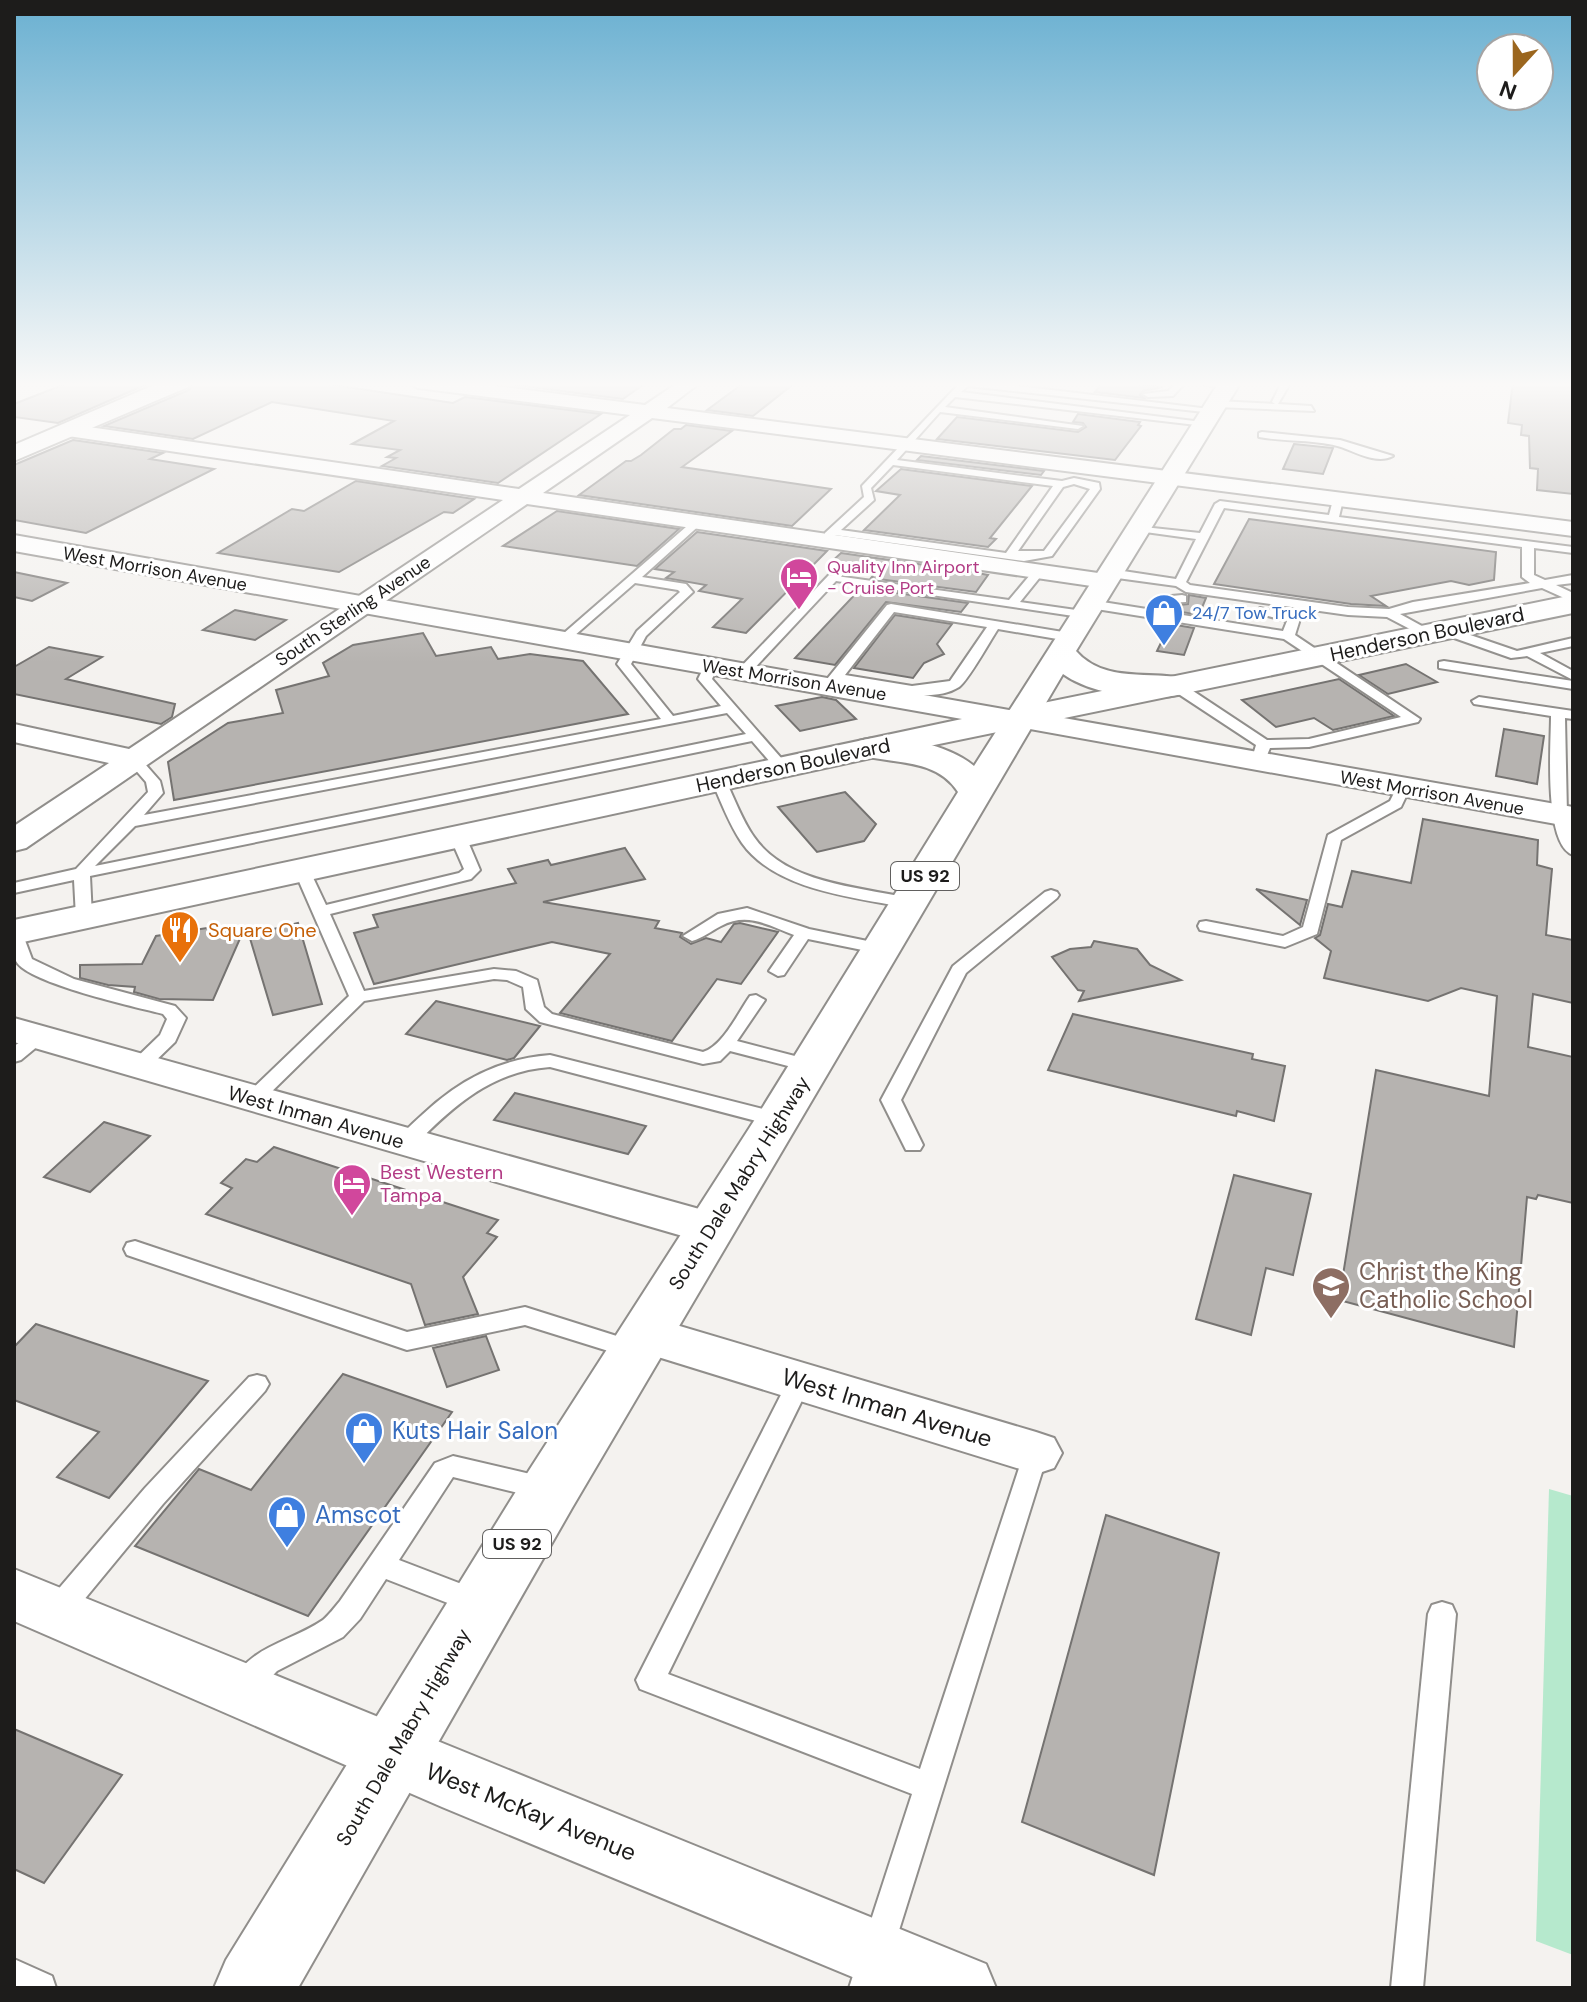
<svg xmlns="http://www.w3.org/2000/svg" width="1587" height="2002" font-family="'DM Sans',sans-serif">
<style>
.green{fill:#b6e9cd}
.building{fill:#b6b3b0;stroke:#757371;stroke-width:2}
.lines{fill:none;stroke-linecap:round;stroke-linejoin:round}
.lane-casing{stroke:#908e8b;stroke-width:4}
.street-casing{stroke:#908e8b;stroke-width:4}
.secondary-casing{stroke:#908e8b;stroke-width:4}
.primary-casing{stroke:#908e8b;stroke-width:4}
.lane{fill:#fff;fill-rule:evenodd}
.street{fill:#fff;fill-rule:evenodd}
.secondary{fill:#fff;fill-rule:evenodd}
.primary{fill:#fff;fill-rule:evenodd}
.labels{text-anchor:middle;stroke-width:6;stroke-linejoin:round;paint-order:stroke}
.far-hotel-label{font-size:18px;fill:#b23c85;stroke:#fff;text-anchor:start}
.far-street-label{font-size:18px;fill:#1d1c1b;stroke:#fff}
.far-shop-label{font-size:18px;fill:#366cbe;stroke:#fff;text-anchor:start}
.shield{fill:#fff;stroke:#61605f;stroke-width:2}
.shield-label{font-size:18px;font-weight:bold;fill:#1d1c1b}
.street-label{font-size:20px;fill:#1d1c1b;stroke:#fff}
.food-label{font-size:20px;fill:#c56008;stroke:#fff;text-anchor:start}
.hotel-label{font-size:20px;fill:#b23c85;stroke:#fff;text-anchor:start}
.near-education-label{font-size:24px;fill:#785e54;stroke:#fff;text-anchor:start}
.near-street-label{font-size:24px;fill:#1d1c1b;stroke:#fff}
.near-shop-label{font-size:24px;fill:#366cbe;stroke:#fff;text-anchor:start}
</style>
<rect width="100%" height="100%" fill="#f4f2ef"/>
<polygon class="green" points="1549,1489 1573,1496 1573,1955 1536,1941"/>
<g class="building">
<polygon points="70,382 152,382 58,423 14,417 14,404"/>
<polygon points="194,382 314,382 453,403 465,397 601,414 498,483 382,466 396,458 387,457 400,450 352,444 394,421 272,402 193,439 104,426 189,390"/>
<polygon points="493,382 647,382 623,399"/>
<polygon points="745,382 796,382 753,416 707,410"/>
<polygon points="1103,382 1118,382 1163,387 1143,391 1140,395 1144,398 1095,392"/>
<polygon points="1513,382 1573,382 1573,494 1537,490 1538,469 1530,468 1529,436 1521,435 1522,425 1508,423"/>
<polygon points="1078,414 1140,422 1138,425 1141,426 1115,460 937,439 957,417 1078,432 1086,427 1083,423 1073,422"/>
<polygon points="686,425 732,431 682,467 831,489 792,526 579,495 626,461 631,461 641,455 674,429 681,429"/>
<polygon points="73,440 163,453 150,459 214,469 86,533 14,520 14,465"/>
<polygon points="1294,444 1333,448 1323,474 1283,469"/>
<polygon points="921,456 1044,471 1041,475 917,460"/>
<polygon points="901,469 908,470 1032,486 990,538 996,539 988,547 864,530 900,495 876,491"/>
<polygon points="356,481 474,499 453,513 444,512 339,572 218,553 292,509 304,511"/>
<polygon points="557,511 679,529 637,566 503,546"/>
<polygon points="1249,519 1496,552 1494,580 1469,585 1451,581 1371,596 1386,606 1351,604 1214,584"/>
<polygon points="697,532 773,543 827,551 746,633 713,627 742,599 699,591 706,585 666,578 674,572 655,569"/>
<polygon points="841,553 967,571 988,575 976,592 871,578 877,571 829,564"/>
<polygon points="14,572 67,583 32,601 14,597"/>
<polygon points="861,588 968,603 961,612 886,602 835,665 795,658"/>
<polygon points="1189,595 1206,598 1199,615 1176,611 1179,605 1188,604"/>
<polygon points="235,610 286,620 255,640 203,630"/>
<polygon points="895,615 952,624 937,644 944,654 924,663 913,678 854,668"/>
<polygon points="1170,624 1194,628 1184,655 1157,651"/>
<polygon points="423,633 436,656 491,647 498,659 530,654 583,661 628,714 174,800 168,762 228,723 283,713 276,690 329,676 323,663 353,645"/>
<polygon points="49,647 102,657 66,679 175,704 172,717 161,724 14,694 14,667"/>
<polygon points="1406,664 1437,682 1388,694 1359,675"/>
<polygon points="1339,679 1394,716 1333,730 1314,718 1276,727 1242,700"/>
<polygon points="822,697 836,700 856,719 800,731 776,706"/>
<polygon points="1504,729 1544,736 1537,784 1496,776"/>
<polygon points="845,792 876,824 864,841 817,852 778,807"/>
<polygon points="1423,819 1538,840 1537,865 1552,869 1546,935 1573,940 1573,1003 1533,994 1528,1047 1573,1057 1573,1203 1538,1195 1536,1199 1527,1197 1514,1347 1339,1300 1376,1070 1489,1096 1497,996 1461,988 1428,1001 1324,978 1331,951 1315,938 1320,935 1328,904 1342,907 1352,871 1411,883"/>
<polygon points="625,848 645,879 543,902 659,921 655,928 682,933 680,937 691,944 706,938 721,942 734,924 740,923 778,932 741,984 717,979 672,1041 560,1013 610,954 552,942 374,984 354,933 378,927 373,915 516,883 508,869 548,860 551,865"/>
<polygon points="1256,889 1307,900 1300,925"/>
<polygon points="298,923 322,1004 273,1015 249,935"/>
<polygon points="207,928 242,934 213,1000 159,999 134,992 135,987 108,985 80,978 80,965 142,964 156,936"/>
<polygon points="1094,941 1137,949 1150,965 1181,980 1079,1001 1084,991 1078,990 1052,957 1070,949 1091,947"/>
<polygon points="436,1001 540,1026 514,1058 507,1060 406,1034"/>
<polygon points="1073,1014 1253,1054 1252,1059 1285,1066 1274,1121 1237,1111 1236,1116 1048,1070"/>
<polygon points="515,1093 607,1116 646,1126 628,1154 494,1120"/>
<polygon points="104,1122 150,1136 90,1192 44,1177"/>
<polygon points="274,1147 498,1220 487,1233 497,1237 463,1277 478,1314 425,1325 411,1284 206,1214 232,1188 221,1183 246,1159 257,1162"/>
<polygon points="1234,1175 1311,1194 1293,1275 1266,1268 1251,1335 1196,1319"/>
<polygon points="36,1324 208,1381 109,1498 57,1477 99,1432 14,1400 14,1347"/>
<polygon points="486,1336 499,1370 447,1387 433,1348"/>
<polygon points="343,1374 452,1412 308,1616 135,1546 199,1469 251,1490"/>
<polygon points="1106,1515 1219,1553 1154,1875 1022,1822"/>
<polygon points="14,1729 122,1775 44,1883 14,1869"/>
</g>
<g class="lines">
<defs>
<g id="lane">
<path d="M961,382H985L1218,410L1213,413L968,386L961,392L1210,423L1205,426L955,397L945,407L1083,426L1078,429L940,412L897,460L1062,481L1074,478L1099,483L1100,489L1052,556L1024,561L835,535L825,537V533L864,497L862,486ZM893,465L1053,486L1006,553L841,530L874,500L871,488ZM1074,484L1090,489L1044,551H1018L1063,487Z"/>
<polygon points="1177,382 1186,382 1173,396 1148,397 1143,394 1168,391"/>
<polygon points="1192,382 1220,382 1232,386 1228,389"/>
<polygon points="1282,382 1291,382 1278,404 1311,406 1314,411 1217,407 1212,404 1217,401 1275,404 1272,402"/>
<path d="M1262,432L1340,440L1393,456C1376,465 1354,451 1341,447C1315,439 1285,442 1259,437V433Z"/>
<path d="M1338,497L1343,500L1339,517L1573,547V553L1534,548V575L1545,580L1573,575V583L1556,585L1573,593V602L1542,588L1400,614L1431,631V637L1427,638L1387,617L1348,615L1186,592L1176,586L1110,577L1104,573L1110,569L1176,579L1196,539L1138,531L1132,528L1134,526L1200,533L1215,504L1220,501L1329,515L1333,500ZM1224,508L1522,547V577L1530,583L1413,602L1389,609L1348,607L1190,585L1186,582Z"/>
<path d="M694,520L703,522L642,577L686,584L693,592L646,636L631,664L673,716L721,706L698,679L706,663H716L718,666L712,679L789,767L787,770H777L752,741L90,876L92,917L84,922L76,917L74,880L14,893V883L76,869L148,792L146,782L126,759L128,756H138L160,781L163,793L144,815L661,719L617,664L637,631L680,592L678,590L635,583L566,643L556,640ZM727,713L746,734L95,866L135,826Z"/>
<polygon points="1035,569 1045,571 1020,602 1083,611 1087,612 1087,618 836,581 748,675 736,672 829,575 1009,600"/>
<polygon points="1182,595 1186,596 1186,602 1169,603 1164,612 1283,631 1287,621 1260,614 1260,608 1298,616 1300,619 1295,635 1420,719 1418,722 1309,747 1270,748 1263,765 1253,765 1251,762 1256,745 1171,689 1171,683 1181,683 1267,740 1309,739 1401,717 1284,639 1090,608 1084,604 1090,600 1153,610 1161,597"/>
<path d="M891,604L1069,633L1075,637L1069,641L998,629C990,641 968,681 959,687C930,706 870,687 839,682L833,690H823V684L887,605ZM894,612L987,627L950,681L912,686L845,675Z"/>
<polygon points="1444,626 1517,651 1573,638 1573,646 1540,653 1573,671 1573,680 1527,656 1511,658 1440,633 1438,630"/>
<polygon points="1444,661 1573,681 1573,689 1439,668 1439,662"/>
<path d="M1479,697L1573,711V719L1565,718L1567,815L1573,831V855C1543,845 1551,743 1551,716L1474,704L1472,701Z"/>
<path d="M719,777L726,781C735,800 742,820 754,837C787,885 863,887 914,899L916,903L908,908C855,897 776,891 742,843C729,824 721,802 712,781Z"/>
<polygon points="1403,784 1410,788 1401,807 1341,840 1317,934 1285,947 1200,930 1198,926 1200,922 1206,921 1283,936 1303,927 1328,835 1390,801 1398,785"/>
<path d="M458,832L466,837L480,870L471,879L330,914L364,991L494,969L516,971L537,980L544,1007L552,1014L703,1052C723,1046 738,1013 750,996L756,995L765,1000L737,1041L818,1062L820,1066L811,1072L730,1051L720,1061L703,1064L540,1022L526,1009L523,987L507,980L494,979L364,1001L260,1103H246L243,1099L246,1095L349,996L294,870L296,867H308L326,905L459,873L464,869L450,837Z"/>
<polygon points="1051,890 1057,892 1059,895 1057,898 966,973 901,1100 923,1145 920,1150 906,1150 881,1100 953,966 1045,892"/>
<path d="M747,908L809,929L882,944L891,949L882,954L808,939L784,975L778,976L769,971L794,935C768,925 747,912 721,926C711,931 703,938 692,941L683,936L718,914Z"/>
<path d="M14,930L23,935L32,959L74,979L175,1006L186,1018L175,1042L146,1070H132L130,1066L132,1062L160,1035L167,1019L163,1014C136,1007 27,983 16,961C12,953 14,939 14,930Z"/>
<polygon points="37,1031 46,1037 44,1041 21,1060 14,1062 14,1046"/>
<path d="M550,1055L779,1113L786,1115L789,1120L786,1125L779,1127L550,1067C492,1071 453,1106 413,1147H399L396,1142C403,1132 413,1123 422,1115C459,1080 499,1059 550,1055Z"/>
<polygon points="135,1241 407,1332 525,1307 642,1344 646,1350 642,1356 634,1359 525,1325 407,1350 127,1255 124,1249 127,1243"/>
<polygon points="799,1373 807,1375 811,1382 668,1674 920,1769 1024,1453 1027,1446 1036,1443 1045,1446 1048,1453 881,1988 849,1988 912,1794 640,1689 636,1680 791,1375"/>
<polygon points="257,1375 265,1377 269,1384 265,1391 163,1504 69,1618 59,1621 49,1618 46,1609 49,1600 145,1488 249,1377"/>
<path d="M453,1456L543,1477L552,1481L556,1488L552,1495L543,1499L453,1477L399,1560L485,1593L489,1602L485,1611L476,1614L386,1579L360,1619L343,1637L277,1671L255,1694L245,1698L235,1694L231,1685C248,1646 291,1642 323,1620C329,1615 335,1607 340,1601L435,1463Z"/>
<polygon points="1442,1602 1452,1605 1456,1614 1423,1988 1391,1988 1428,1614 1432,1605"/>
<polygon points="14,1959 52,1976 56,1988 14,1988"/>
</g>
<g id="street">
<polygon points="409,382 466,382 645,405 679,382 701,382 667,408 1573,522 1573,536 652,418 543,493 1105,574 1114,576 1117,581 1114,586 1105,588 527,504 26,848 14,851 14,826 109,763 14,742 14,724 129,749 503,500 68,436 58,430 61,426 68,424 519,489 630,415 418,388"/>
<polygon points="1018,710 1573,807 1573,827 1008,725 1003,719 1008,713"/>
<polygon points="14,1018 710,1212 726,1217 733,1228 726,1239 710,1244 14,1042"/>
<polygon points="646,1316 1036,1432 1054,1438 1062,1453 1054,1468 1036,1474 629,1348 622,1335 629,1322"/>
<polygon points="14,1569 986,1964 996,1988 879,1988 442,1807 14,1621"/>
</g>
<g id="secondary">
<polygon points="161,382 191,382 188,387 14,461 14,445"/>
<polygon points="14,535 1009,710 1573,595 1573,613 871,758 14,944 14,920 962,719 14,551"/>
</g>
<path id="primary" d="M1219,382H1241L1076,651C1105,684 1150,670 1188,679L1192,686L1188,693C1151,702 1094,696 1063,674L572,1508L298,1988H214L226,1960L528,1472L759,1113L958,792C936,758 893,764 859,755L854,748L859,741C891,732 948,744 974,766Z"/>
</defs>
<use href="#lane" class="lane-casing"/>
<use href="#street" class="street-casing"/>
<use href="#secondary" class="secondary-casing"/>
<use href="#primary" class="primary-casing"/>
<use href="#lane" class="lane"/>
<use href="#street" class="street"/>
<use href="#secondary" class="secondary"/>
<use href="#primary" class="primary"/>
</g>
<linearGradient id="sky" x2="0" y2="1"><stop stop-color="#6ab0d1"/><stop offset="0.58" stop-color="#faf9f8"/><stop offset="1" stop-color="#faf9f8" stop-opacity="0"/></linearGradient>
<rect width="1587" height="663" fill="url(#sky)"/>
<defs>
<symbol id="hotel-pin" viewBox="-11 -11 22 30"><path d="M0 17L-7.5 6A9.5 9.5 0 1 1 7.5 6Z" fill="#d1479c" stroke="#fff"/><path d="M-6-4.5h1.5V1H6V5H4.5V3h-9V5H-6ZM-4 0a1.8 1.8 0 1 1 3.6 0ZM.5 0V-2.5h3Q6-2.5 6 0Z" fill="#fff"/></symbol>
<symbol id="shop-pin" viewBox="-11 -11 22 30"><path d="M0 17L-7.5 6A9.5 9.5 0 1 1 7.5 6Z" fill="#3f7fe0" stroke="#fff"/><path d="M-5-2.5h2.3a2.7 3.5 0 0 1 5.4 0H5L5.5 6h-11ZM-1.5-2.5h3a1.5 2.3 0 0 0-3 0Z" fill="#fff"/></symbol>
<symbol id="restaurant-pin" viewBox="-11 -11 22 30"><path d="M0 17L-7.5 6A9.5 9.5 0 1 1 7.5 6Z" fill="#e8710a" stroke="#fff"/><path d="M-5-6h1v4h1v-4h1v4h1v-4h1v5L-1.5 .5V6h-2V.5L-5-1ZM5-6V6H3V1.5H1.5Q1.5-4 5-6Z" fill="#fff"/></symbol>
<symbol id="school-pin" viewBox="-11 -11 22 30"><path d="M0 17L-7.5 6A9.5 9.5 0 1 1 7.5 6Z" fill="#8d6e63" stroke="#fff"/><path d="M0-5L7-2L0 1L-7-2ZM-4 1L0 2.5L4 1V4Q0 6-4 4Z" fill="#fff"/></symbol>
</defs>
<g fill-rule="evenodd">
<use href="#hotel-pin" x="777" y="555" width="44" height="60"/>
<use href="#shop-pin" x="1142" y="591" width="44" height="60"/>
<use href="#restaurant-pin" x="158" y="908" width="44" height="60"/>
<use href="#hotel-pin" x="330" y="1161" width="44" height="60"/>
<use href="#school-pin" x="1309" y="1264" width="44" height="60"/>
<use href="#shop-pin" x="342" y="1409" width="44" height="60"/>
<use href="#shop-pin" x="265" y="1493" width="44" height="60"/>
</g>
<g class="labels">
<g class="far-hotel-label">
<text x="827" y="573">Quality Inn Airport<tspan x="827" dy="21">- Cruise Port</tspan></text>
</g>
<g class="far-street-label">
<text transform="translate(155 569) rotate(10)" y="6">West Morrison Avenue</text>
<text transform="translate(353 611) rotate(-34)" y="6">South Sterling Avenue</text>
<text transform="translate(794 680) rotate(9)" y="6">West Morrison Avenue</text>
<text transform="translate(1432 793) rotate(10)" y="6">West Morrison Avenue</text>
</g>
<g class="far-shop-label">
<text x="1192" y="619">24/7 Tow Truck</text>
</g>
<g class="shield">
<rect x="891" y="862" width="68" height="28" rx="6"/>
<rect x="483" y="1530" width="68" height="28" rx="6"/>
</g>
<g class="shield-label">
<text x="925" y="882">US 92</text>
<text x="517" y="1550">US 92</text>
</g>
<g class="street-label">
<text transform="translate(1427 634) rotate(-12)" y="7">Henderson Boulevard</text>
<text transform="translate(793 765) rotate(-12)" y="7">Henderson Boulevard</text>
<text transform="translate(316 1117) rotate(16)" y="7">West Inman Avenue</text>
<text transform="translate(739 1183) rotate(-58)" y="7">South Dale Mabry Highway</text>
<text transform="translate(403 1737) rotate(-60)" y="7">South Dale Mabry Highway</text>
</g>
<g class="food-label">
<text x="208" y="937">Square One</text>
</g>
<g class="hotel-label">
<text x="380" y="1179">Best Western<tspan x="380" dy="23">Tampa</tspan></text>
</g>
<g class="near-education-label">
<text x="1359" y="1280">Christ the King<tspan x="1359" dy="28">Catholic School</tspan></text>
</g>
<g class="near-street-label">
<text transform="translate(887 1408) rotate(17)" y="8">West Inman Avenue</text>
<text transform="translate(531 1812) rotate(22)" y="8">West McKay Avenue</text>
</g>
<g class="near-shop-label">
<text x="392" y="1439">Kuts Hair Salon</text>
<text x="315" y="1523">Amscot</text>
</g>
</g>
<rect width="1587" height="2002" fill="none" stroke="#1d1c1b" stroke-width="32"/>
<g transform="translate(1515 72) rotate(201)"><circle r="38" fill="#ffffff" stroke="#a5a4a4" stroke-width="2"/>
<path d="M0-6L14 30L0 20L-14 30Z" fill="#9b661e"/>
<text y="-12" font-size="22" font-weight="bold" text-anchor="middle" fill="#1d1c1b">N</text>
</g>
</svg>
